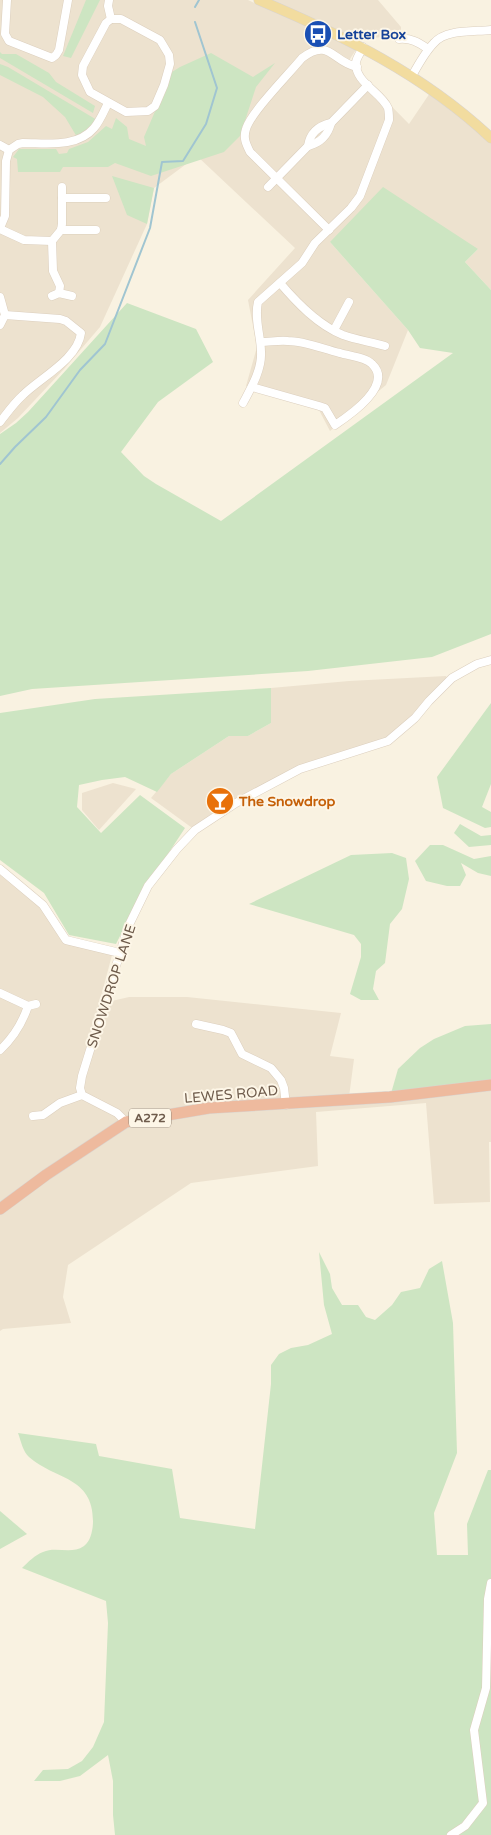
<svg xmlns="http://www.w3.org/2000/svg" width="491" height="1835" font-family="'Varela Round',sans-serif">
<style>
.residential{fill:#ede2cf}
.green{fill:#cde5c2}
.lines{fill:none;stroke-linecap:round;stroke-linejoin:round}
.stream{stroke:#a0c5d1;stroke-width:2}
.minor-casing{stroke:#dccfbe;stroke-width:9}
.major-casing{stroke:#d9d4d0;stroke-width:11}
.highway-casing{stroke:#d9d4d0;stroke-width:12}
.minor{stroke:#fff;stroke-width:8}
.major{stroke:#f2dc9f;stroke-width:10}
.highway{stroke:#eeba9e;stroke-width:11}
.labels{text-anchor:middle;stroke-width:4;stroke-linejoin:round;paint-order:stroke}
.shield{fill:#fdf6e7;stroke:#998a7a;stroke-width:1}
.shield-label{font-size:12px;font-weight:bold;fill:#6e5b4b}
.transit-label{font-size:14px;font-weight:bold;fill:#164399;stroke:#fdf6e7;text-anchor:start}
.food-label{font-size:14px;font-weight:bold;fill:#c56008;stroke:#fdf6e7;text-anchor:start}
.street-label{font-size:14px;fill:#6e5b4b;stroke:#fdf6e7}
</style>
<rect width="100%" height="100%" fill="#f9f2e1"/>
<g class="residential">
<polygon points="0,0 248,0 259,5 264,0 378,0 401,27 401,35 363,39 348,62 409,124 432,90 491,140 491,290 465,262 478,249 330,242 408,330 386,385 330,431 319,410 246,386 257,347 248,300 295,248 197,156 154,188 147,224 100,327 64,369 18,418 0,433"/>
<polygon points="446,676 448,682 388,741 300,769 195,830 151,798 171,774 229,736 248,736 271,723 271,688 349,681"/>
<polygon points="113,783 136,789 99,830 82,810 82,793"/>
<polygon points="0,873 38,905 65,943 112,955 99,1004 129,997 187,997 341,1013 330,1056 354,1059 349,1097 491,1085 491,1142 489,1142 490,1202 434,1204 426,1103 316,1112 318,1166 191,1183 68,1265 63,1297 71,1323 3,1329 0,1331"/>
</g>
<g class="green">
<polygon points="86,0 100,0 71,58 63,56"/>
<polygon points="0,52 2,54 16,54 49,73 56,82 95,106 93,113 0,58"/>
<polygon points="211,53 253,77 275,63 256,87 240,136 224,152 151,176 115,163 108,167 63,167 60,172 18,172 17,159 13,157 19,149 56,149 59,154 67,153 69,149 88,142 106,126 112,129 116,118 127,127 129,139 146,146 144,137 172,72 180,67"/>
<polygon points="0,64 8,67 97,120 90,128 77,137 65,117 43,97 0,75"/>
<polygon points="112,176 154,188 147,224 127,215"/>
<polygon points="383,187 478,249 465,262 491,290 491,634 432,657 308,671 32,689 0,696 0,434 16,423 28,412 127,303 196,329 213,362 158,402 121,452 144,476 156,484 221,521 453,353 420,348 408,330 330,242"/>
<polygon points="271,688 271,723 248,736 229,736 171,774 157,792 125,777 102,780 79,785 77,807 101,833 140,795 185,828 139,898 116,944 69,935 44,893 0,860 0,713 95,699"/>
<polygon points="491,703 491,784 482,807 491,812 491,827 485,828 443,808 437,777"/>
<polygon points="460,824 481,836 491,835 491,845 469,847 454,833"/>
<polygon points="430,845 443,845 474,859 491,856 491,876 478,873 461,863 466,875 460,886 447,886 426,881 415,861"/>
<polygon points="392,853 406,858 409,879 402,909 390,924 385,963 376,971 373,989 379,1000 361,1000 350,994 361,957 361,944 354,935 249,904 351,855"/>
<polygon points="491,1024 491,1085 390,1097 398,1069 420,1048 434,1039 465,1026"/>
<path d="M319,1252L330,1274L332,1288L342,1305H358L366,1317L375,1320L392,1305L401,1292L420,1288L429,1269L442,1261L453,1323L457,1453L434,1513L437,1555H468L467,1524L488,1470H491V1835H115L113,1815V1781L108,1755L80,1776L60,1781H34L43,1770L68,1769L82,1761L93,1747L104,1722L108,1623L106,1601L22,1568C28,1562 35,1555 43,1552C56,1546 71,1555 84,1546C91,1541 93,1529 93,1521C93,1476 55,1480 29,1457C23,1452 21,1441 18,1433L96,1444L99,1456L172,1469L180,1518L255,1529L271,1384V1365L279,1354L291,1348L308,1345L332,1334L324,1305Z"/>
<polygon points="0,1511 27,1534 0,1549"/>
</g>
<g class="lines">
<g class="stream">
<polyline points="195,7 199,0"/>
<polyline points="0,464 15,447 46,417 80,370 105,344 150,228 162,162 183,161 206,124 217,88 195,22"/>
</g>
<defs>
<g id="minor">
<polyline points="7,0 5,34 9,41 52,58 56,55 59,50 68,0"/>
<polyline points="109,0 108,6 111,19"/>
<polygon points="111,19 121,19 160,40 169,55 170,64 164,85 155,106 148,111 126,112 90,92 82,75 83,66 106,23"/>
<path d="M399,39C411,38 418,42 428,49"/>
<path d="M412,76C418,65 425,52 434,43C446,29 474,32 491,30"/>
<polyline points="0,145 9,150"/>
<path d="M308,146C310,133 318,126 331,123"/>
<path d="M268,187L308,146C320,143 328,135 331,123L368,85"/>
<polyline points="62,198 106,198"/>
<path d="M0,228L5,216L6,161L9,150L18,144L23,143C47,143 77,148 94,128C100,121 104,111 108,103"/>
<polyline points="0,229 24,240 52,241 61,230 62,224 62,187"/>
<polyline points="61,230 96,230"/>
<path d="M329,230L250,152C246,144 243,138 246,129C251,112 289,74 302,58C330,37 332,62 357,67"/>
<polyline points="52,241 53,271 60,286 59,293"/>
<path d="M280,283C297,303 318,325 343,335C357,340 372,342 385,346"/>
<polyline points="52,296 59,293 72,296"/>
<polyline points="0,297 5,315 0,325"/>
<polyline points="334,330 349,302"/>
<path d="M252,387L319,406L325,408L335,425C350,415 394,385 372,364C365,357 349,356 340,353C323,349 305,341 288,341C279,340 270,342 261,342"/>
<path d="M243,403C251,388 262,370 261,352C261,337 254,318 258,302L302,263L315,243L351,208L360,196L389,120C389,116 389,112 388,108C381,92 354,82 356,62C357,57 361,52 363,47"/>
<path d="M0,422C7,413 14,403 23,395C40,378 78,359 81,333L66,321L60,319L5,315"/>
<polyline points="0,869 43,905 66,940 120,953"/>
<polyline points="0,993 28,1006 36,1004"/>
<polyline points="196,1024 223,1030 231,1033 242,1054 271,1068 281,1080 284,1088 286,1105"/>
<path d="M0,1050C14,1037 22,1024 28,1006"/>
<polyline points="33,1116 43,1115 60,1103 82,1095"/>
<polyline points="126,1122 117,1113 82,1095 80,1088 82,1076 128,927 148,886 177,849 195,830 236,803 300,769 388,741 415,718 429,701 452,678 477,664 491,660"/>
<polyline points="451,1835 465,1826 483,1803 474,1730 486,1688 488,1599 491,1583"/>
</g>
<path id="major" d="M259,0C344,36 423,74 491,138"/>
<polyline id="highway" points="0,1209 46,1175 126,1122 209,1108 390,1097 491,1085"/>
</defs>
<use href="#minor" class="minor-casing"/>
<use href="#major" class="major-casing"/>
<use href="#highway" class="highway-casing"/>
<use href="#minor" class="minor"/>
<use href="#major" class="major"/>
<use href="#highway" class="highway"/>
</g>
<defs>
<symbol id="bus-disc" viewBox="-11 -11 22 22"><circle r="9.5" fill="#1a4fb4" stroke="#fdf6e7"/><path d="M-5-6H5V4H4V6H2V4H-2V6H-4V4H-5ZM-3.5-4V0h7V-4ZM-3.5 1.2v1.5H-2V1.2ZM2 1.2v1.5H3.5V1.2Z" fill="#fff"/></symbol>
<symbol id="bar-disc" viewBox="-11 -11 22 22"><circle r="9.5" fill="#e8710a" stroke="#fdf6e7"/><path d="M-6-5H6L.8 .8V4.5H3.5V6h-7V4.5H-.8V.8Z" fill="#fff"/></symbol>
</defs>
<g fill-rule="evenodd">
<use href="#bus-disc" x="302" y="18" width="32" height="32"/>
<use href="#bar-disc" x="204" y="785" width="32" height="32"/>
</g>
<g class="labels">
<rect class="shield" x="129" y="1108.5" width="42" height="19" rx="4"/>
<g class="shield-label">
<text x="150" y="1122">A272</text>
</g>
<g class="transit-label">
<text x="337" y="39">Letter Box</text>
</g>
<g class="food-label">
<text x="239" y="806">The Snowdrop</text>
</g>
<g class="street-label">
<text transform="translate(111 986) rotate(-72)" y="5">SNOWDROP LANE</text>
<text transform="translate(231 1094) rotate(-5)" y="5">LEWES ROAD</text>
</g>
</g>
</svg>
